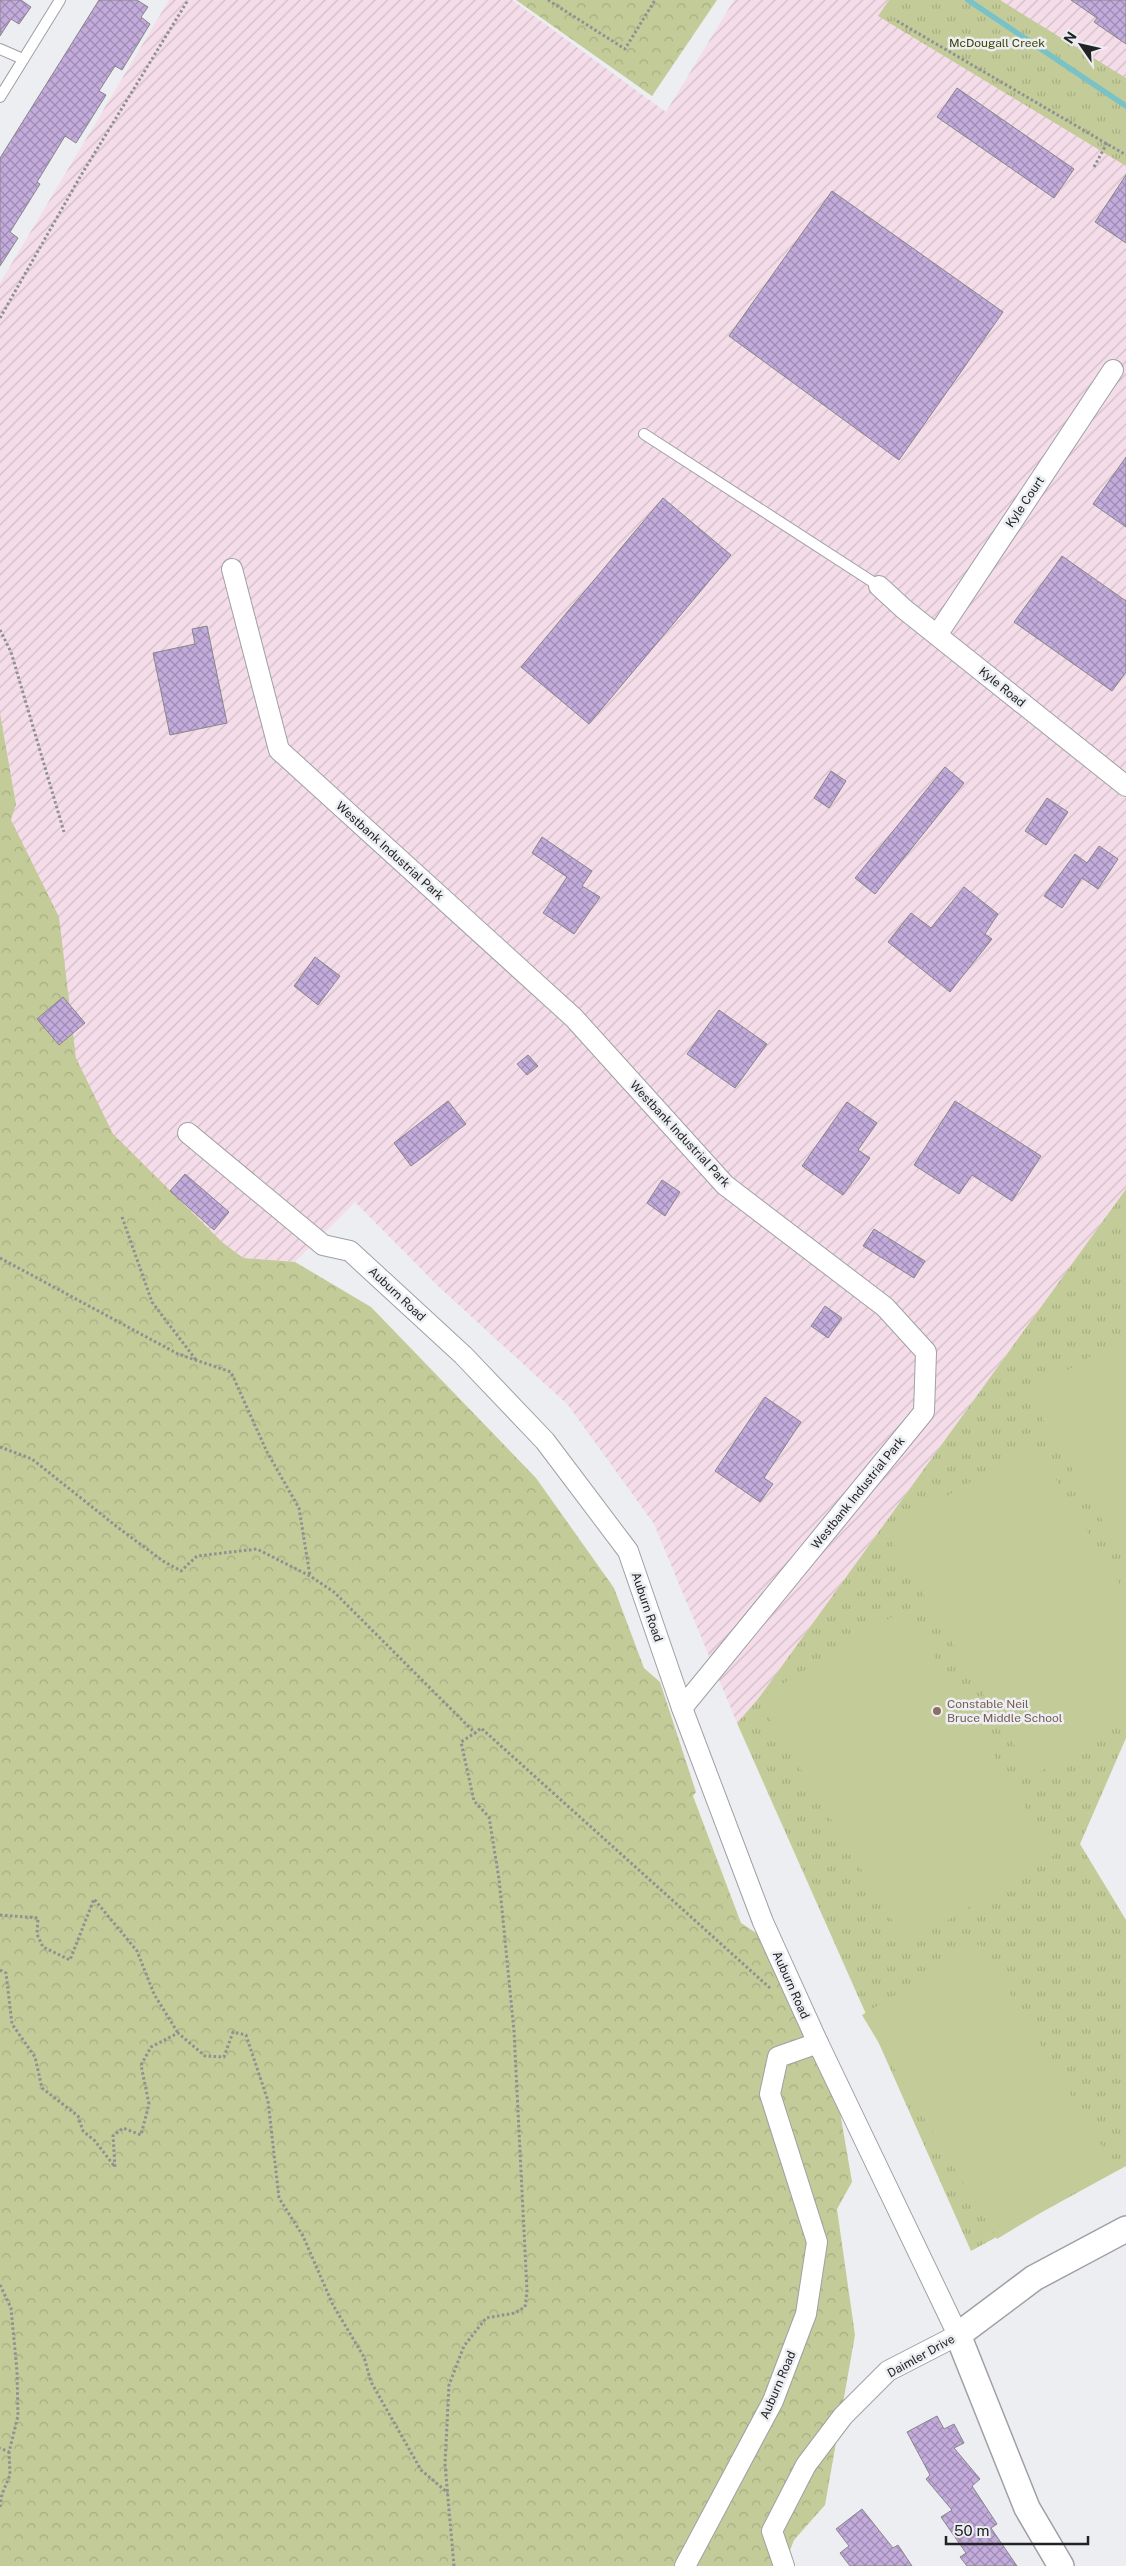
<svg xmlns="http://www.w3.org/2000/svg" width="1126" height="2566" font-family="'Public Sans',sans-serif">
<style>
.industrial{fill:url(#industrial-furrows)}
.forest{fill:url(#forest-crowns)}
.park{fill:url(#park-tufts)}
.pitch{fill:#c3cb98}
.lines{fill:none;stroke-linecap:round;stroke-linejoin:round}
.stream{stroke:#79c2c8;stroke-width:5.5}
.building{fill:url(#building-cross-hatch);stroke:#88868a}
.service-casing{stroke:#9fa0a4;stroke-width:12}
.minor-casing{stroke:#9fa0a4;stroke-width:22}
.tertiary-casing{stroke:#9fa0a4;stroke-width:28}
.path{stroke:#8f9093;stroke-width:3;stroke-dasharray:2.5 2.5;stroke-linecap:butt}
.service{stroke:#fff;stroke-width:10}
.minor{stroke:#fff;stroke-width:20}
.tertiary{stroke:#fff;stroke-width:25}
.education-dot{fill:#8d6e63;stroke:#eceef2;stroke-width:2}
.labels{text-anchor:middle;stroke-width:5;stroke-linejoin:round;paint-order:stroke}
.park-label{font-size:12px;fill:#3e4504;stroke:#eceef2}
.street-label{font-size:12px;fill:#222325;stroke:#eceef2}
.education-label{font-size:12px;fill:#785e54;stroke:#eceef2;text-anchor:start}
</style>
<defs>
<pattern id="industrial-furrows" width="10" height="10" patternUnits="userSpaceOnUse" patternTransform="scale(1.25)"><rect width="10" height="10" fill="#f4dde8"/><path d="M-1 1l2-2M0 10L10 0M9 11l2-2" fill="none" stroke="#d1bdc7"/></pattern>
<pattern id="forest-crowns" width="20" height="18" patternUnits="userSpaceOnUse" patternTransform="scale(1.25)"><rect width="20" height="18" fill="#c3cb98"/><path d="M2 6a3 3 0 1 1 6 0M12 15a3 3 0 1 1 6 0" fill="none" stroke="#a7ae83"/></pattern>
<pattern id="park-tufts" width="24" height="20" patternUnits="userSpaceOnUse" patternTransform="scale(1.25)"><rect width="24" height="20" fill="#c3cb98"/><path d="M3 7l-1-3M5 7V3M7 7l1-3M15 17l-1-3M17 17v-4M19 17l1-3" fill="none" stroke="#a7ae83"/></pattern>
<pattern id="building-cross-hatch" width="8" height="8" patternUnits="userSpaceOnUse" patternTransform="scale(1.25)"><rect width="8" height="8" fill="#c3abdc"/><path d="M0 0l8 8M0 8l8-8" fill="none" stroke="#9e8bb2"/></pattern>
</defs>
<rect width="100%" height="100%" fill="#eceef2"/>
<polygon class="industrial" points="169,0 512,0 666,112 734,0 1126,0 1126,1189 758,1699 737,1723 654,1524 568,1405 438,1286 355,1202 295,1262 177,1253 31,1157 0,851 16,803 0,713 0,283"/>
<g class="forest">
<polygon points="516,0 717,0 652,96"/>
<polygon points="0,713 16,804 11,820 59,917 76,1058 113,1134 222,1242 243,1258 295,1262 371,1307 536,1478 614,1588 644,1668 660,1682 696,1792 693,1796 741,1923 770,1942 804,2014 840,2112 852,2182 837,2209 855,2335 825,2505 794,2540 784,2566 0,2566"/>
</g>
<g class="park">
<polygon points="889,0 1000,0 1126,78 1126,166 878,16"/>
<polygon points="1126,1189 1126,1738 1080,1844 1126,1920 1126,2166 971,2251 737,1723 758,1699"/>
</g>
<g class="pitch">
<polygon points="1126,1335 1126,1560 1028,1394"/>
<polygon points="1034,1443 1126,1595 1126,1720 1033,1776 886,1533"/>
<polygon points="905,1609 1054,1855 907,1945 758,1699"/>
<polygon points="980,1944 1115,2168 997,2239 862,2015"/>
</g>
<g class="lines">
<polyline class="stream" points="968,0 1126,106"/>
</g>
<g class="building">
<polygon points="0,0 21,0 31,7 19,24 11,19 0,36"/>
<polygon points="99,0 137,0 148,7 141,17 150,24 122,70 115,66 99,91 106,95 76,143 65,136 37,182 40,184 10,232 18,238 0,266 0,158"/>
<polygon points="1071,0 1126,0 1126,44 1094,22 1097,18"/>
<polygon points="957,88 1074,169 1054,198 937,117"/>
<polygon points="1126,175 1126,243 1095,222"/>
<polygon points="832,191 1003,312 899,460 729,336"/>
<polygon points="1126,457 1126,527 1093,504"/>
<polygon points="663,498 731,555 589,724 521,667"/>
<polygon points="1062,556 1126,601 1126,672 1112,691 1014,622"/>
<polygon points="207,626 227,723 170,735 153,653 195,644 192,629"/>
<polygon points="945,767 964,783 875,894 855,878"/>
<polygon points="831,771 846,781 829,808 814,798"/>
<polygon points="1047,798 1068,812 1046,845 1025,831"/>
<polygon points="542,837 592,871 582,886 600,897 574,934 543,913 567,877 532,853"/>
<polygon points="1099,846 1118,859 1098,889 1082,878 1062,908 1044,896 1075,854 1087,863"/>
<polygon points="964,887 998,914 985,934 992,939 950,992 888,942 911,913 931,928"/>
<polygon points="315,957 340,976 318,1005 294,986"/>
<polygon points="63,997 85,1023 59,1045 37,1019"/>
<polygon points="719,1010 767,1044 735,1088 687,1054"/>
<polygon points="528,1055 538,1066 527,1075 517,1064"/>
<polygon points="448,1101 466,1124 411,1166 394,1143"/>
<polygon points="955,1101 1041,1156 1012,1201 972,1175 959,1194 914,1165"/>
<polygon points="847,1102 877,1123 858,1150 870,1158 843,1195 802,1166"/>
<polygon points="185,1174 229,1212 214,1230 170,1191"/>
<polygon points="662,1180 680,1192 665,1216 647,1203"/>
<polygon points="874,1229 925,1261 914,1278 863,1246"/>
<polygon points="825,1306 842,1318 828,1338 811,1326"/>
<polygon points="765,1397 801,1422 764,1478 773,1484 760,1502 715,1471"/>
<polygon points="937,2416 944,2429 954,2424 964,2443 954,2448 980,2479 972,2486 997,2524 991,2528 1017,2566 967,2566 960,2557 966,2553 941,2517 952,2510 926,2479 930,2475 907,2432"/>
<polygon points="862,2509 893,2548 898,2545 912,2566 850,2566 840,2553 849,2546 836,2529"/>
</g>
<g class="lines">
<defs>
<g id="service">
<polyline points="0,49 23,59"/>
<polyline points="0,97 60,0"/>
<polyline points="644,434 879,586"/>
</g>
<g id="minor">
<polyline points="232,569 279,750 574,1018 725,1185 885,1307 926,1352 924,1412 682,1708"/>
<polyline points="879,586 904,609 1126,786"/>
<polyline points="937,635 1113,370"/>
<polyline points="188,1133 323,1245 350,1251 463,1355 545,1441 628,1551 682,1708 763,1922 818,2043 958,2335 888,2371 843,2416 806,2465 772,2531 784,2566"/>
<polyline points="685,2566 773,2401 806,2314 817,2242 770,2094 778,2057 818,2043"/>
</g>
<polyline id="tertiary" points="1061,2566 1027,2508 958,2335 1034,2278 1126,2229"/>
</defs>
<use href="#service" class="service-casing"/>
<use href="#minor" class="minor-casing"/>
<use href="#tertiary" class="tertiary-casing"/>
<g class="path">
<polyline points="548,0 625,49 655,0"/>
<polyline points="897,21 1126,155"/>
<polyline points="1094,167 1107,143"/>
<polyline points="0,318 80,177 188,0"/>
<polyline points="0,630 11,652 64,832"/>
<polyline points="122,1217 152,1302 196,1360"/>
<polyline points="0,1258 178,1354 231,1372 267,1452 299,1508 310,1576"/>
<polyline points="0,1447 32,1459 116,1526 163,1561 181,1571 197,1556 257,1549 310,1576 334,1592 475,1733 481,1728 770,1988"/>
<polyline points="0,1915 38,1918 37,1934 43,1947 70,1960 94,1899 137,1951 154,1994 178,2033"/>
<polyline points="0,1970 6,1973 12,2024 35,2057 42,2088 78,2116 83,2131 95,2141 115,2167 113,2136 123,2128 141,2135 149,2104 141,2065 151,2047 178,2033 205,2056 224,2057 233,2032 246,2035 268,2101 279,2198 303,2236 333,2305 364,2357 371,2382 421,2470 448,2493"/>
<polyline points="0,2285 11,2308 17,2371 18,2416 9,2452 0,2448"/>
<polyline points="0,2507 2,2494 10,2475 9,2452"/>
<polyline points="454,2566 445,2464 449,2385 464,2346 486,2318 515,2313 525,2307 527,2291 514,2031 499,1879 489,1817 474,1801 461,1742 475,1733"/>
</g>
<use href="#service" class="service"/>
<use href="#minor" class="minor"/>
<use href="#tertiary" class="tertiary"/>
</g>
<circle class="education-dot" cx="937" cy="1711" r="5"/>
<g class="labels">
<g class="park-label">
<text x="997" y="47">McDougall Creek</text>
</g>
<g class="street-label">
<text transform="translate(1025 502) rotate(-56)" y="4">Kyle Court</text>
<text transform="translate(1002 687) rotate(39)" y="4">Kyle Road</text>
<text transform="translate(390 851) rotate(42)" y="4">Westbank Industrial Park</text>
<text transform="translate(680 1134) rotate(47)" y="4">Westbank Industrial Park</text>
<text transform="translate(397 1294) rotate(43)" y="4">Auburn Road</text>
<text transform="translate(858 1493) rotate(-51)" y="4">Westbank Industrial Park</text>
<text transform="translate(647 1607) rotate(71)" y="4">Auburn Road</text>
<text transform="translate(791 1985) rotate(66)" y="4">Auburn Road</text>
<text transform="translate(921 2356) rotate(-29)" y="4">Daimler Drive</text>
<text transform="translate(778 2385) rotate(-67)" y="4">Auburn Road</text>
</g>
<g class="education-label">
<text x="947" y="1708">Constable Neil<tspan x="947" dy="14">Bruce Middle School</tspan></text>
</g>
</g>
<g transform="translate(1081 45) rotate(304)" stroke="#eceef2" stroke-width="4" paint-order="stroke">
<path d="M0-4L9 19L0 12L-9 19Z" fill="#222325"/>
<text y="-8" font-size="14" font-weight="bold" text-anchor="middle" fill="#222325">N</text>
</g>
<path d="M946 2536v8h142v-8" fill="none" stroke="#222325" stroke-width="2.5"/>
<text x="954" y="2536" font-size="15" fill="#222325" stroke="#eceef2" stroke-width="4" paint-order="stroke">50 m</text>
</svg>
